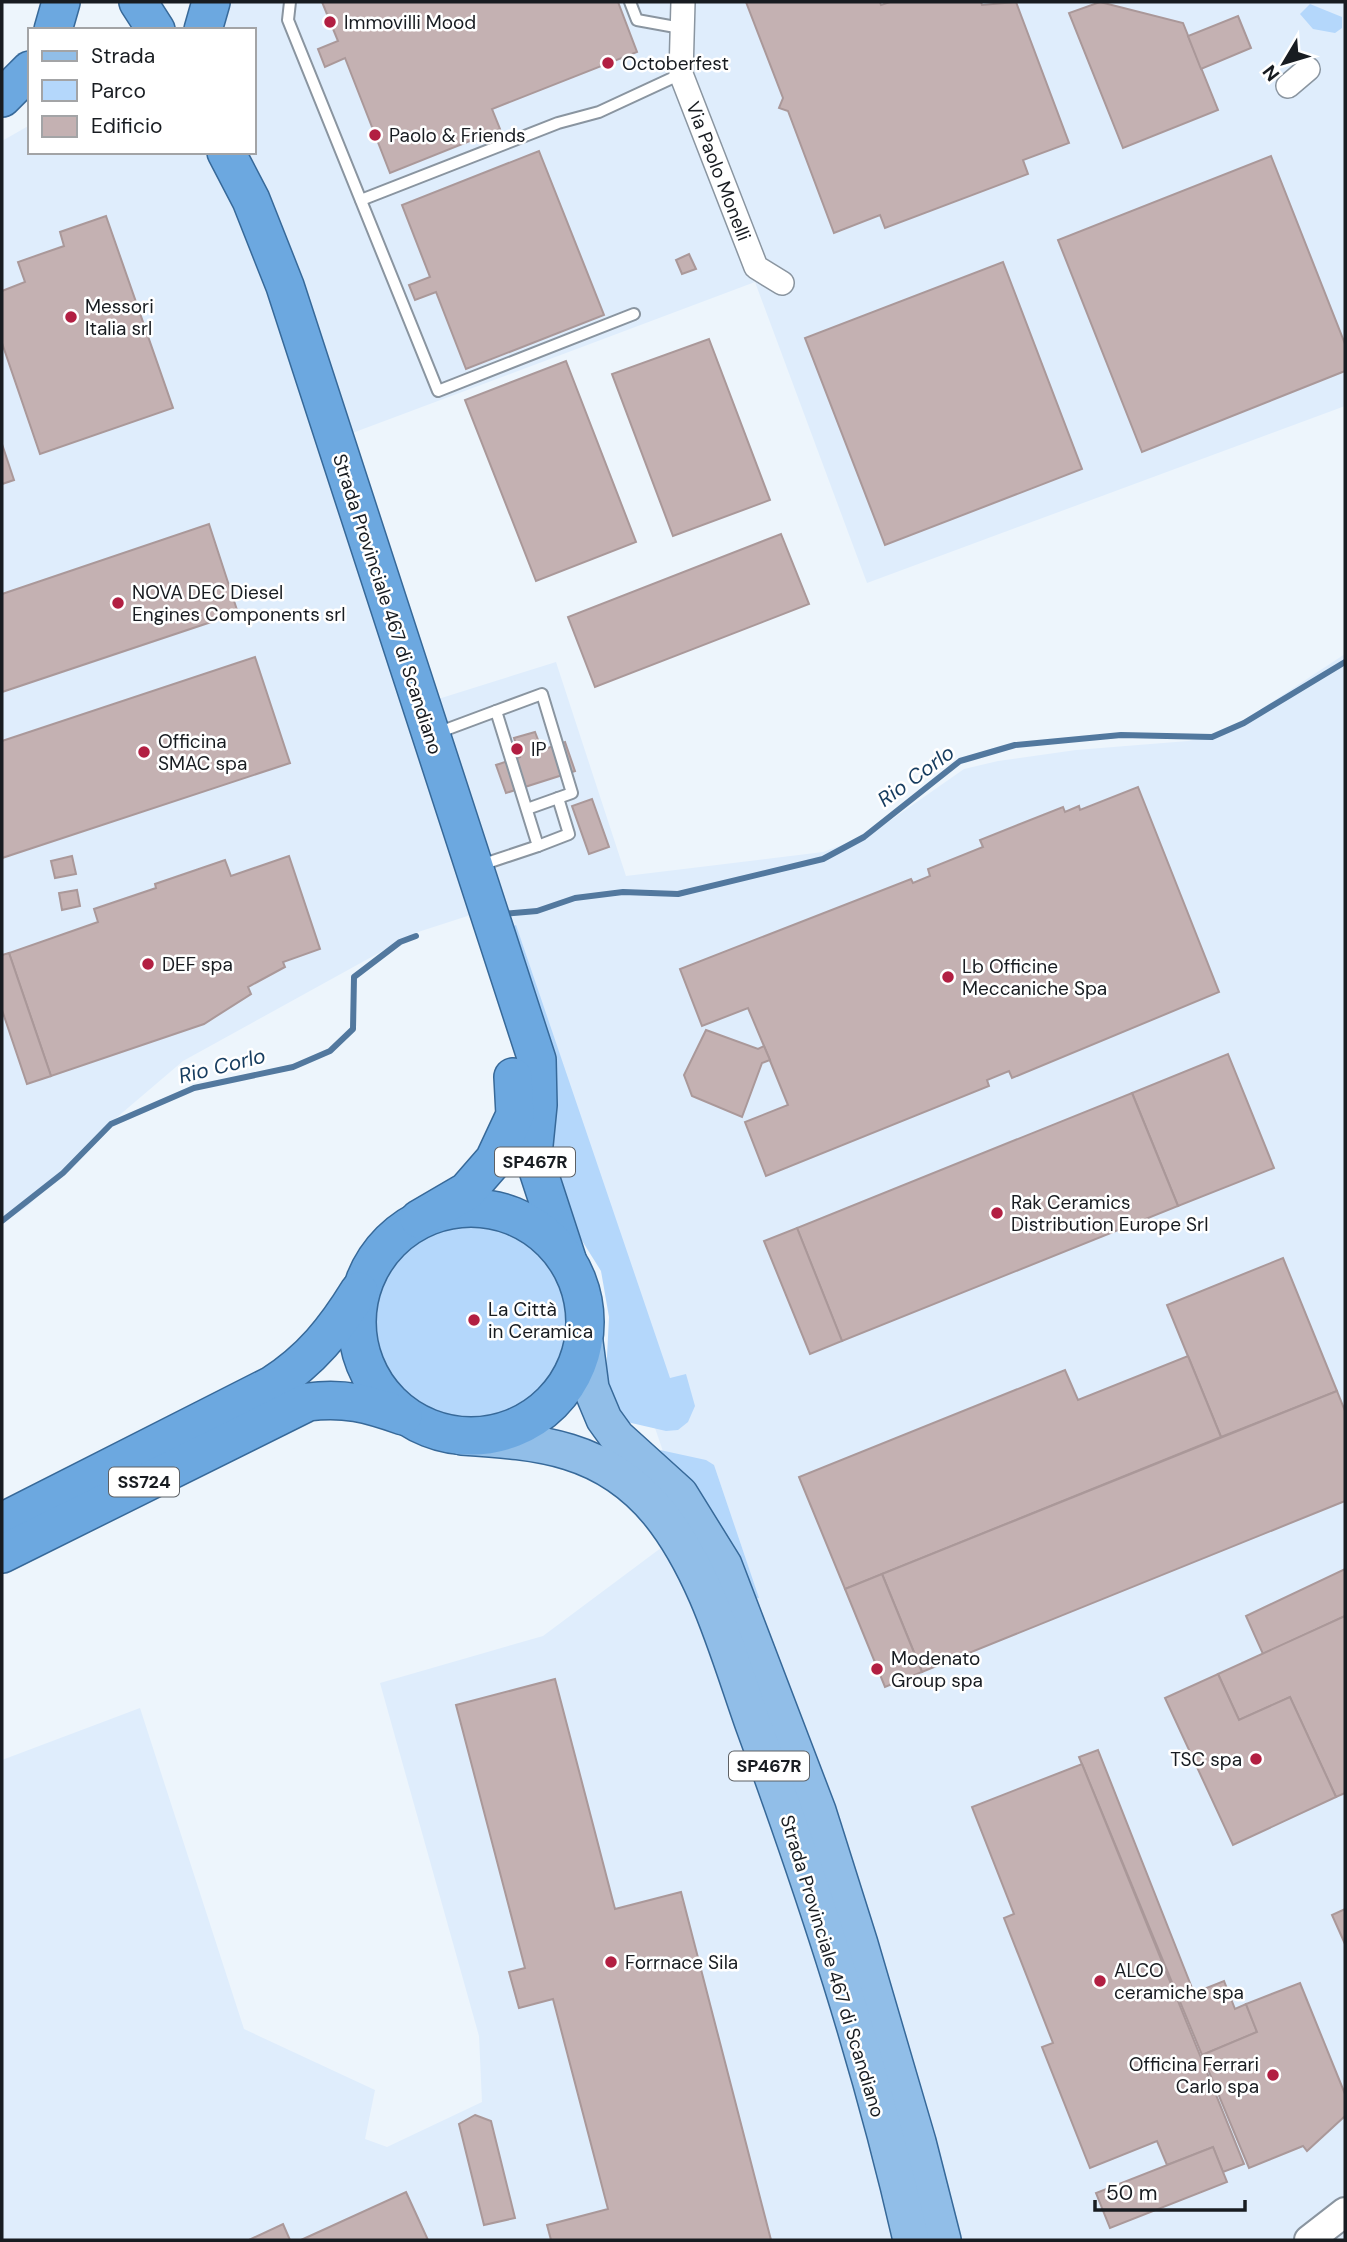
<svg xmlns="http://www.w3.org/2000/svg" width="1347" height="2242" font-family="'DM Sans',sans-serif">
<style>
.built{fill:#dfedfc}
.green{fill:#b4d7fb}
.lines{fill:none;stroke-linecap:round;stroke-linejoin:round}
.stream{stroke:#52789e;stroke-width:6}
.building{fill:#c4b1b2;stroke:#aa9899;stroke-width:2}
.service-casing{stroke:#8a95a0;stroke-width:14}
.minor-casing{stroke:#8a95a0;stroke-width:26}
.tertiary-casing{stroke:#8a95a0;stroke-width:32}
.primary-casing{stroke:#376999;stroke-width:38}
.trunk-casing{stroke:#376999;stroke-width:40}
.service{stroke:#fff;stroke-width:10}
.minor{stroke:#fff;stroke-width:23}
.tertiary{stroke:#fff;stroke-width:28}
.primary{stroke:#91bee8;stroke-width:35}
.trunk{stroke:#6ca8e0;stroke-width:37}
.poi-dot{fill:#b21f42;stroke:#fff;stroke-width:2.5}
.labels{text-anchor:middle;stroke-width:5;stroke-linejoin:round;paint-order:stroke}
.shield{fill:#fff;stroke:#5d6064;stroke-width:2}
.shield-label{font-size:18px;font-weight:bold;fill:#181c21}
.poi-label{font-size:19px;fill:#181c21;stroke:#fff;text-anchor:start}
.street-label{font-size:19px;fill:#181c21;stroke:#fff}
.water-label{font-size:21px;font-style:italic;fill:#163c5f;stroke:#fff}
</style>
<rect width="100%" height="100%" fill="#edf5fc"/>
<polygon class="built" points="231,2 1345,2 1345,406 867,583 755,282 331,441 419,705 556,662 626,876 823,852 871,834 964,769 998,761 1076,750 1188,741 1223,734 1345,654 1345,2240 2,2240 2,1760 140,1708 244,2029 375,2090 365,2139 387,2147 482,2102 479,2036 380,1683 543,1636 689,1527 531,1067 483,911 415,933 183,1061 95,1136 28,1206 2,1223 2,141 30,125 30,152 254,152 254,30 214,30"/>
<g class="green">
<polygon points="1310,4 1342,17 1342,28 1335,33 1313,29 1300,14"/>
<polygon points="516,925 670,1378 686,1374 695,1406 688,1422 678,1430 666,1431 627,1422 619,1414 611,1397 606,1376 609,1317 601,1271 564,1212 502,931"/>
<circle cx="472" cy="1321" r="102"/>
<polygon points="660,1450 706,1460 714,1465 759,1598 754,1599 711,1510"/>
</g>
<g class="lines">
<g class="stream">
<polyline points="503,914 537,911 575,898 623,892 678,894 823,859 864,837 960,761 1015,745 1121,735 1212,737 1244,723 1345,662"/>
<polyline points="2,1221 63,1173 111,1124 194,1088 293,1067 330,1051 353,1029 354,977 400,942 416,936"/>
</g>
</g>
<g class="building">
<polygon points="322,2 618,2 637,52 492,109 500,129 390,173 345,58 325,67 318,49 338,41"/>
<polygon points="746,2 880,2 881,5 890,2 981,2 982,5 1016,2 1069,143 1023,160 1028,174 885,228 880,215 834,233 788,111 779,108 783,98"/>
<polygon points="1100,2 1183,23 1218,110 1123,148 1069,13"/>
<polygon points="1238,16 1251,48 1201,69 1188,36"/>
<polygon points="539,151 604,315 466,369 436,292 415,300 409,285 430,277 402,205"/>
<polygon points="1271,156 1345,344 1345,371 1142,452 1058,240"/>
<polygon points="106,216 173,408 40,454 2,343 2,291 25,282 18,262 64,246 60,232"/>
<polygon points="689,254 696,269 682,274 676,260"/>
<polygon points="1003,262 1082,469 885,545 805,338"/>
<polygon points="709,339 770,500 673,536 612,374"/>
<polygon points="566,361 636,542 536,581 465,400"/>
<polygon points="2,444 14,480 2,484"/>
<polygon points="209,524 238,613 2,692 2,594"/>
<polygon points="781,534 809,604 595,687 568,617"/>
<polygon points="255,657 290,763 2,858 2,741"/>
<polygon points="535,732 542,750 565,742 575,771 506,793 496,765 520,757 514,738"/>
<polygon points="1138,787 1219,992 1012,1078 1009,1071 987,1080 989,1086 766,1176 745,1122 788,1105 764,1046 748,1008 702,1026 680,969 911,879 913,883 930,876 928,869 983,847 980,840 1063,807 1065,812 1079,806 1080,810"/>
<polygon points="592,799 609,847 589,854 572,806"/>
<polygon points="72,856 76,874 55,878 51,861"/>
<polygon points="289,856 320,949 283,962 285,967 248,987 251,994 204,1024 51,1076 9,953 98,922 94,909 156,888 155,884 225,860 231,876"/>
<polygon points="77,890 80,906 62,910 59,893"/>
<polygon points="9,953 51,1076 27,1084 2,1010 2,955"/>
<polygon points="706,1030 758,1049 764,1046 770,1060 762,1063 742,1117 692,1096 684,1075"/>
<polygon points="1228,1054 1274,1168 1178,1206 1132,1093"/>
<polygon points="1132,1093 1178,1206 842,1341 797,1228"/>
<polygon points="797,1228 842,1341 810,1354 764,1241"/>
<polygon points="1283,1258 1337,1391 1221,1437 1167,1305"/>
<polygon points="1188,1356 1221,1437 845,1589 799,1477 1065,1370 1078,1400"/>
<polygon points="1337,1391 1345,1411 1345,1501 922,1672 882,1574"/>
<polygon points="1345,1569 1345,1616 1263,1654 1246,1616"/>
<polygon points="882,1574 922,1672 885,1687 845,1589"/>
<polygon points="1345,1616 1345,1793 1336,1797 1290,1697 1239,1720 1218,1674"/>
<polygon points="1218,1674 1239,1720 1290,1697 1336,1797 1233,1845 1165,1698"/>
<polygon points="555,1679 615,1909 681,1892 771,2240 551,2240 547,2225 608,2209 553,1999 519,2008 509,1972 525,1968 456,1705"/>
<polygon points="1098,1750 1194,1993 1224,1981 1235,2009 1246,2004 1257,2032 1202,2055 1079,1757"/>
<polygon points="1082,1764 1244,2164 1223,2172 1213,2147 1167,2165 1157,2141 1090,2168 1042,2047 1053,2043 1004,1918 1014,1914 972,1807"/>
<polygon points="1345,1909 1345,1944 1332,1915"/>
<polygon points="1300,1983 1345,2094 1345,2116 1307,2151 1303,2146 1249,2168 1202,2055 1257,2032 1246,2004"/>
<polygon points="475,2115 491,2121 515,2218 484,2225 459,2124"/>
<polygon points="1213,2147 1227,2182 1110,2228 1096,2193"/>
<polygon points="406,2192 428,2240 301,2240"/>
<polygon points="283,2224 290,2240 249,2240"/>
</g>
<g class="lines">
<defs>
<g id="service">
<polyline points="290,2 288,20 438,391 634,314"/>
<polyline points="630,2 637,20 681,28"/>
<polyline points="361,200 558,123 599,112 681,74"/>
<polyline points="496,711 542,694 572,793 527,809"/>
<polyline points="437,733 496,711 538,846 481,865"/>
<polyline points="538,846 569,834 558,798"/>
</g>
<g id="minor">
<polyline points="683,2 681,74 756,267 782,283"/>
<polyline points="1288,86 1308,69"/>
</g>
<polyline id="tertiary" points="1309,2240 1345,2212"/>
<g id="primary">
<polyline points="585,1342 591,1388 604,1419 617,1437 680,1494 724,1565 818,1811 860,1944 918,2142 943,2240"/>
<path d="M462,1437C540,1442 604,1447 658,1512C706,1571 728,1653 753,1724C815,1893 871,2064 911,2240"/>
</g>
<g id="trunk">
<polyline points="138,2 156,30"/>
<polyline points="53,30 61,2"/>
<polyline points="203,30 211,2"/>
<polyline points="2,98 30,70"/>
<polyline points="226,152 251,200 285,286 537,1060 538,1105 533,1155 567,1259"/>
<circle cx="471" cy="1322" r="114"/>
<polyline points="419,1219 467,1191 494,1160 515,1115 513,1077"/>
<path d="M2,1522L272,1385C311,1360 335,1330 359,1291"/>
<path d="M2,1554L308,1402C344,1397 369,1404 403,1416"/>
</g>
</defs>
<use href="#service" class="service-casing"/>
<use href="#minor" class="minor-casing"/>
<use href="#tertiary" class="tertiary-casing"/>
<use href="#primary" class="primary-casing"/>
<use href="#trunk" class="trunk-casing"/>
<use href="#service" class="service"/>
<use href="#minor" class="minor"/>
<use href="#tertiary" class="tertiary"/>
<use href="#primary" class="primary"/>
<use href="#trunk" class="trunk"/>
</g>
<g class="poi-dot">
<circle cx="330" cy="22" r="7"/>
<circle cx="608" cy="63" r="7"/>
<circle cx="375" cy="135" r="7"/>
<circle cx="71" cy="317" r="7"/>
<circle cx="118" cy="603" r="7"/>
<circle cx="517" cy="749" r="7"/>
<circle cx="144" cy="752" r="7"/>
<circle cx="148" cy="964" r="7"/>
<circle cx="948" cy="977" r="7"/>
<circle cx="997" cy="1213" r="7"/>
<circle cx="474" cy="1320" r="7"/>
<circle cx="877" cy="1669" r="7"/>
<circle cx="1256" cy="1759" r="7"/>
<circle cx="611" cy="1962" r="7"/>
<circle cx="1100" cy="1981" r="7"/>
<circle cx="1273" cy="2075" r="7"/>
</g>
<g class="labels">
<g class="shield">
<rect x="495" y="1147.5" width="80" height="29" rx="5"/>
<rect x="109" y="1467.5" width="70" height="29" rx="5"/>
<rect x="729" y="1751.5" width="80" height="29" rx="5"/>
</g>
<g class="shield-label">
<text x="535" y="1168">SP467R</text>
<text x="144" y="1488">SS724</text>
<text x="769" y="1772">SP467R</text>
</g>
<g class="poi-label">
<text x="344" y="29">Immovilli Mood</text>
<text x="622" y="70">Octoberfest</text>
<text x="389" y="142">Paolo &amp; Friends</text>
<text x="85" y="313">Messori<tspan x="85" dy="22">Italia srl</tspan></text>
<text x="132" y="599">NOVA DEC Diesel<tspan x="132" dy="22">Engines Components srl</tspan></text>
<text x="158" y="748">Officina<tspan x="158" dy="22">SMAC spa</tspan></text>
<text x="531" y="756">IP</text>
<text x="162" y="971">DEF spa</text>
<text x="962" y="973">Lb Officine<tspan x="962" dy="22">Meccaniche Spa</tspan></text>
<text x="1011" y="1209">Rak Ceramics<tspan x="1011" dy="22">Distribution Europe Srl</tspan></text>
<text x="488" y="1316">La Città<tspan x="488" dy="22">in Ceramica</tspan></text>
<text x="891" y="1665">Modenato<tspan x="891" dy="22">Group spa</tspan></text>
<text x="1242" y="1766" text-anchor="end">TSC spa</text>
<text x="625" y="1969">Forrnace Sila</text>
<text x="1114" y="1977">ALCO<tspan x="1114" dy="22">ceramiche spa</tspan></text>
<text x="1259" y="2071" text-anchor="end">Officina Ferrari<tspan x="1259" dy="22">Carlo spa</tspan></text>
</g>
<g class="street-label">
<text transform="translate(719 171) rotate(69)" y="7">Via Paolo Monelli</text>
<text transform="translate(388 604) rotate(72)" y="7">Strada Provinciale 467 di Scandiano</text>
<text transform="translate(833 1966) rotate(73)" y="7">Strada Provinciale 467 di Scandiano</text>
</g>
<g class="water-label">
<text transform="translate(916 776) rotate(-36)" y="7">Rio Corlo</text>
<text transform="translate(222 1066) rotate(-14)" y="7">Rio Corlo</text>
</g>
</g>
<rect width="1347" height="2242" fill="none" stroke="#181c21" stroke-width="7"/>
<rect x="28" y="28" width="228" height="126" fill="#ffffff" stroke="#a3a4a6" stroke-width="2"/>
<rect x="42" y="51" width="35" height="10" fill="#91bee8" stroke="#a3a4a6" stroke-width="2"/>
<text x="91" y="63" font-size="21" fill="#181c21">Strada</text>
<rect x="42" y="80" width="35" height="21" fill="#b4d7fb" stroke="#a3a4a6" stroke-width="2"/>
<text x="91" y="98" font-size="21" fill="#181c21">Parco</text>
<rect x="42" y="116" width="35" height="21" fill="#c4b1b2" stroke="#a3a4a6" stroke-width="2"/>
<text x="91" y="133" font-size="21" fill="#181c21">Edificio</text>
<g transform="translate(1284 63) rotate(232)" stroke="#ffffff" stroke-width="5" paint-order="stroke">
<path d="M0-5L12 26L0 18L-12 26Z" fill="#181c21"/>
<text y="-10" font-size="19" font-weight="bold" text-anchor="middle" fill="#181c21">N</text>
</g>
<path d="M1095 2200v10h150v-10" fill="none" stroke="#181c21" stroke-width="3.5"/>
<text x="1106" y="2200" font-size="21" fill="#181c21" stroke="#ffffff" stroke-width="5" paint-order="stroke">50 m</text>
</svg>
